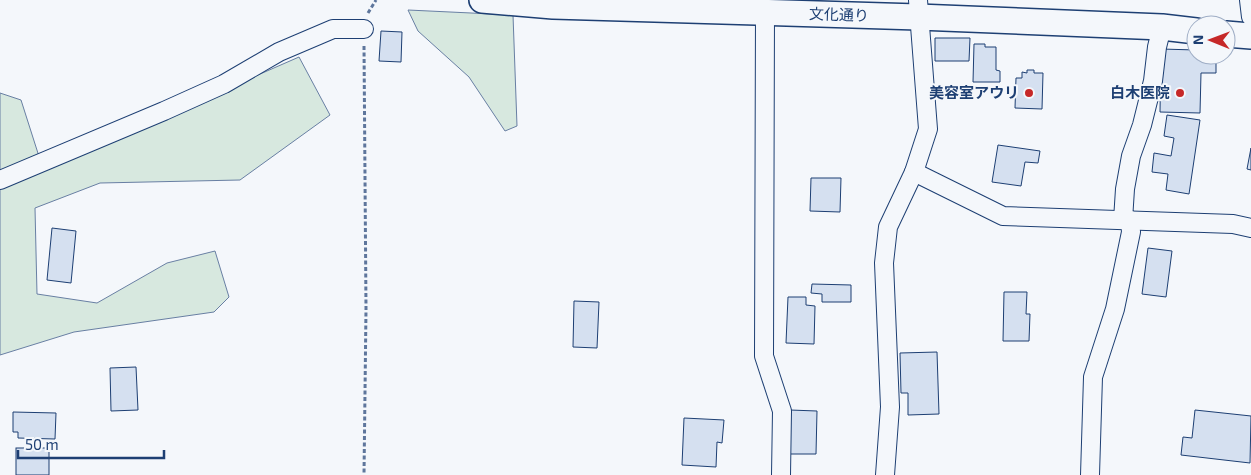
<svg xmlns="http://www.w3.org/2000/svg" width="1251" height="475" font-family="'Exo 2','Noto Sans JP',sans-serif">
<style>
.green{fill:#d7e8df;stroke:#687fa3}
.building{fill:#d5e0f0;stroke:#1d3f73}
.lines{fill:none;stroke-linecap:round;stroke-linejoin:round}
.street-casing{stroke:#1d3f73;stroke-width:20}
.secondary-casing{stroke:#1d3f73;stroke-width:28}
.path{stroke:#5e769c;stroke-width:3;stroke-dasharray:4 2.5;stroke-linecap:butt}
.street{stroke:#f4f7fb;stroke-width:18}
.secondary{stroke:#f4f7fb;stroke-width:25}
.poi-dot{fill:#c62828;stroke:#f4f7fb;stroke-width:2}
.labels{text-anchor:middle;stroke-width:4;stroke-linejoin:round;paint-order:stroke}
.street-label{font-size:15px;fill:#1d3f73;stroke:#f4f7fb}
.poi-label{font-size:15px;font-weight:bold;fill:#1d3f73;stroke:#f4f7fb;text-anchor:end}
</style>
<rect width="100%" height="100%" fill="#f4f7fb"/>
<g class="green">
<polygon points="408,10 513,15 517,126 505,131 469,77 418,31"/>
<polygon points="299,57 330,115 240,180 100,183 35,208 37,294 97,303 167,263 215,251 229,297 214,312 74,332 0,355 0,93 21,100 43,169"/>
</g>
<g class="building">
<polygon points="381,31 402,32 401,62 379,61"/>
<polygon points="935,38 970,38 969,61 935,61"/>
<polygon points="974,44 985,44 985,47 996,47 996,70 1000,71 1000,82 973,82"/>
<polygon points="1161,49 1196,50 1196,55 1216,55 1216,73 1201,73 1200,113 1160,112"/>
<polygon points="1027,70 1034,70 1034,73 1043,73 1042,109 1015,108 1016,78 1022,78 1022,72 1027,73"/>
<polygon points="1167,115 1200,120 1189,194 1166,190 1168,174 1152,172 1154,153 1171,156 1174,138 1164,136"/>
<polygon points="998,145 1040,151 1038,163 1025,162 1021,186 992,182"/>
<polygon points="1251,148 1251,170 1247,169"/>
<polygon points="811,178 841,178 840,212 810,211"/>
<polygon points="52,228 76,231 71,283 47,280"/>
<polygon points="1148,248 1172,251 1166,297 1142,294"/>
<polygon points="812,284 851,285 851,302 822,302 822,294 811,293"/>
<polygon points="1004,292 1027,292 1026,314 1030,314 1029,341 1003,341"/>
<polygon points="788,297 806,297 806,305 815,306 814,344 786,343"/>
<polygon points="574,301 599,302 597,348 573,347"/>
<polygon points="937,352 939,414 908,415 908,393 901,393 900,353"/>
<polygon points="136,367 138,410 111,411 110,368"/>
<polygon points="790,410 817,411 816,454 789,454"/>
<polygon points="1195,410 1251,416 1250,463 1181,455 1183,437 1192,438"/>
<polygon points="13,412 56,413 55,439 18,438 18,432 13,432"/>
<polygon points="684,418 724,420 722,443 717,442 716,467 682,465"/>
<rect x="16" y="448" width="33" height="27"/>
</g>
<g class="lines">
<defs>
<g id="street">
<polyline points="1249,0 1251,17"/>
<polyline points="765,12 764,356 782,411 781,475"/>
<polyline points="914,172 1003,216 1233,224 1251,228"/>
<polyline points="0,180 164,111 224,84 279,52 333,29 364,29"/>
<polyline points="1123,220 1125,189 1131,156 1142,125 1153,81 1157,47 1162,27"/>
<polyline points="885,475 890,407 884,263 888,227 914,172 928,129 918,0"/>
<polyline points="1090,475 1093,377 1115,309 1131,232 1130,220"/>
</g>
<g id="secondary">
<polyline points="482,0 553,6 918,17 1162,27 1196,31"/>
<polyline points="1226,34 1251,36"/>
</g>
</defs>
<use href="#street" class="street-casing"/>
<use href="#secondary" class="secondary-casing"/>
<g class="path">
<polyline points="368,13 376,0"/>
<polyline points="364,46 366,309 364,475"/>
</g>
<use href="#street" class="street"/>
<use href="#secondary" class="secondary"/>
</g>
<g class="poi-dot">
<circle cx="1029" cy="93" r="5"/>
<circle cx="1180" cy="93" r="5"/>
</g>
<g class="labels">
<g class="street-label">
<text transform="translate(839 15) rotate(2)" y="5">文化通り</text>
</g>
<g class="poi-label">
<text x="1019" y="98">美容室アウリ</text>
<text x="1170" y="98">白木医院</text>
</g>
</g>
<g transform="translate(1211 40) rotate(271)"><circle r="24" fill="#f4f7fb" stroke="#9eadc5"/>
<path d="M0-4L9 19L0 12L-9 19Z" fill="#c62828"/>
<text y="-8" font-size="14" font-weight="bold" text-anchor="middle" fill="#1d3f73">N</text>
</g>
<path d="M18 450v8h146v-8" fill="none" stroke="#1d3f73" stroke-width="2.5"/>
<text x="25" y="450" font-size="15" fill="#1d3f73" stroke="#f4f7fb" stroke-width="4" paint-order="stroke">50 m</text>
</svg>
